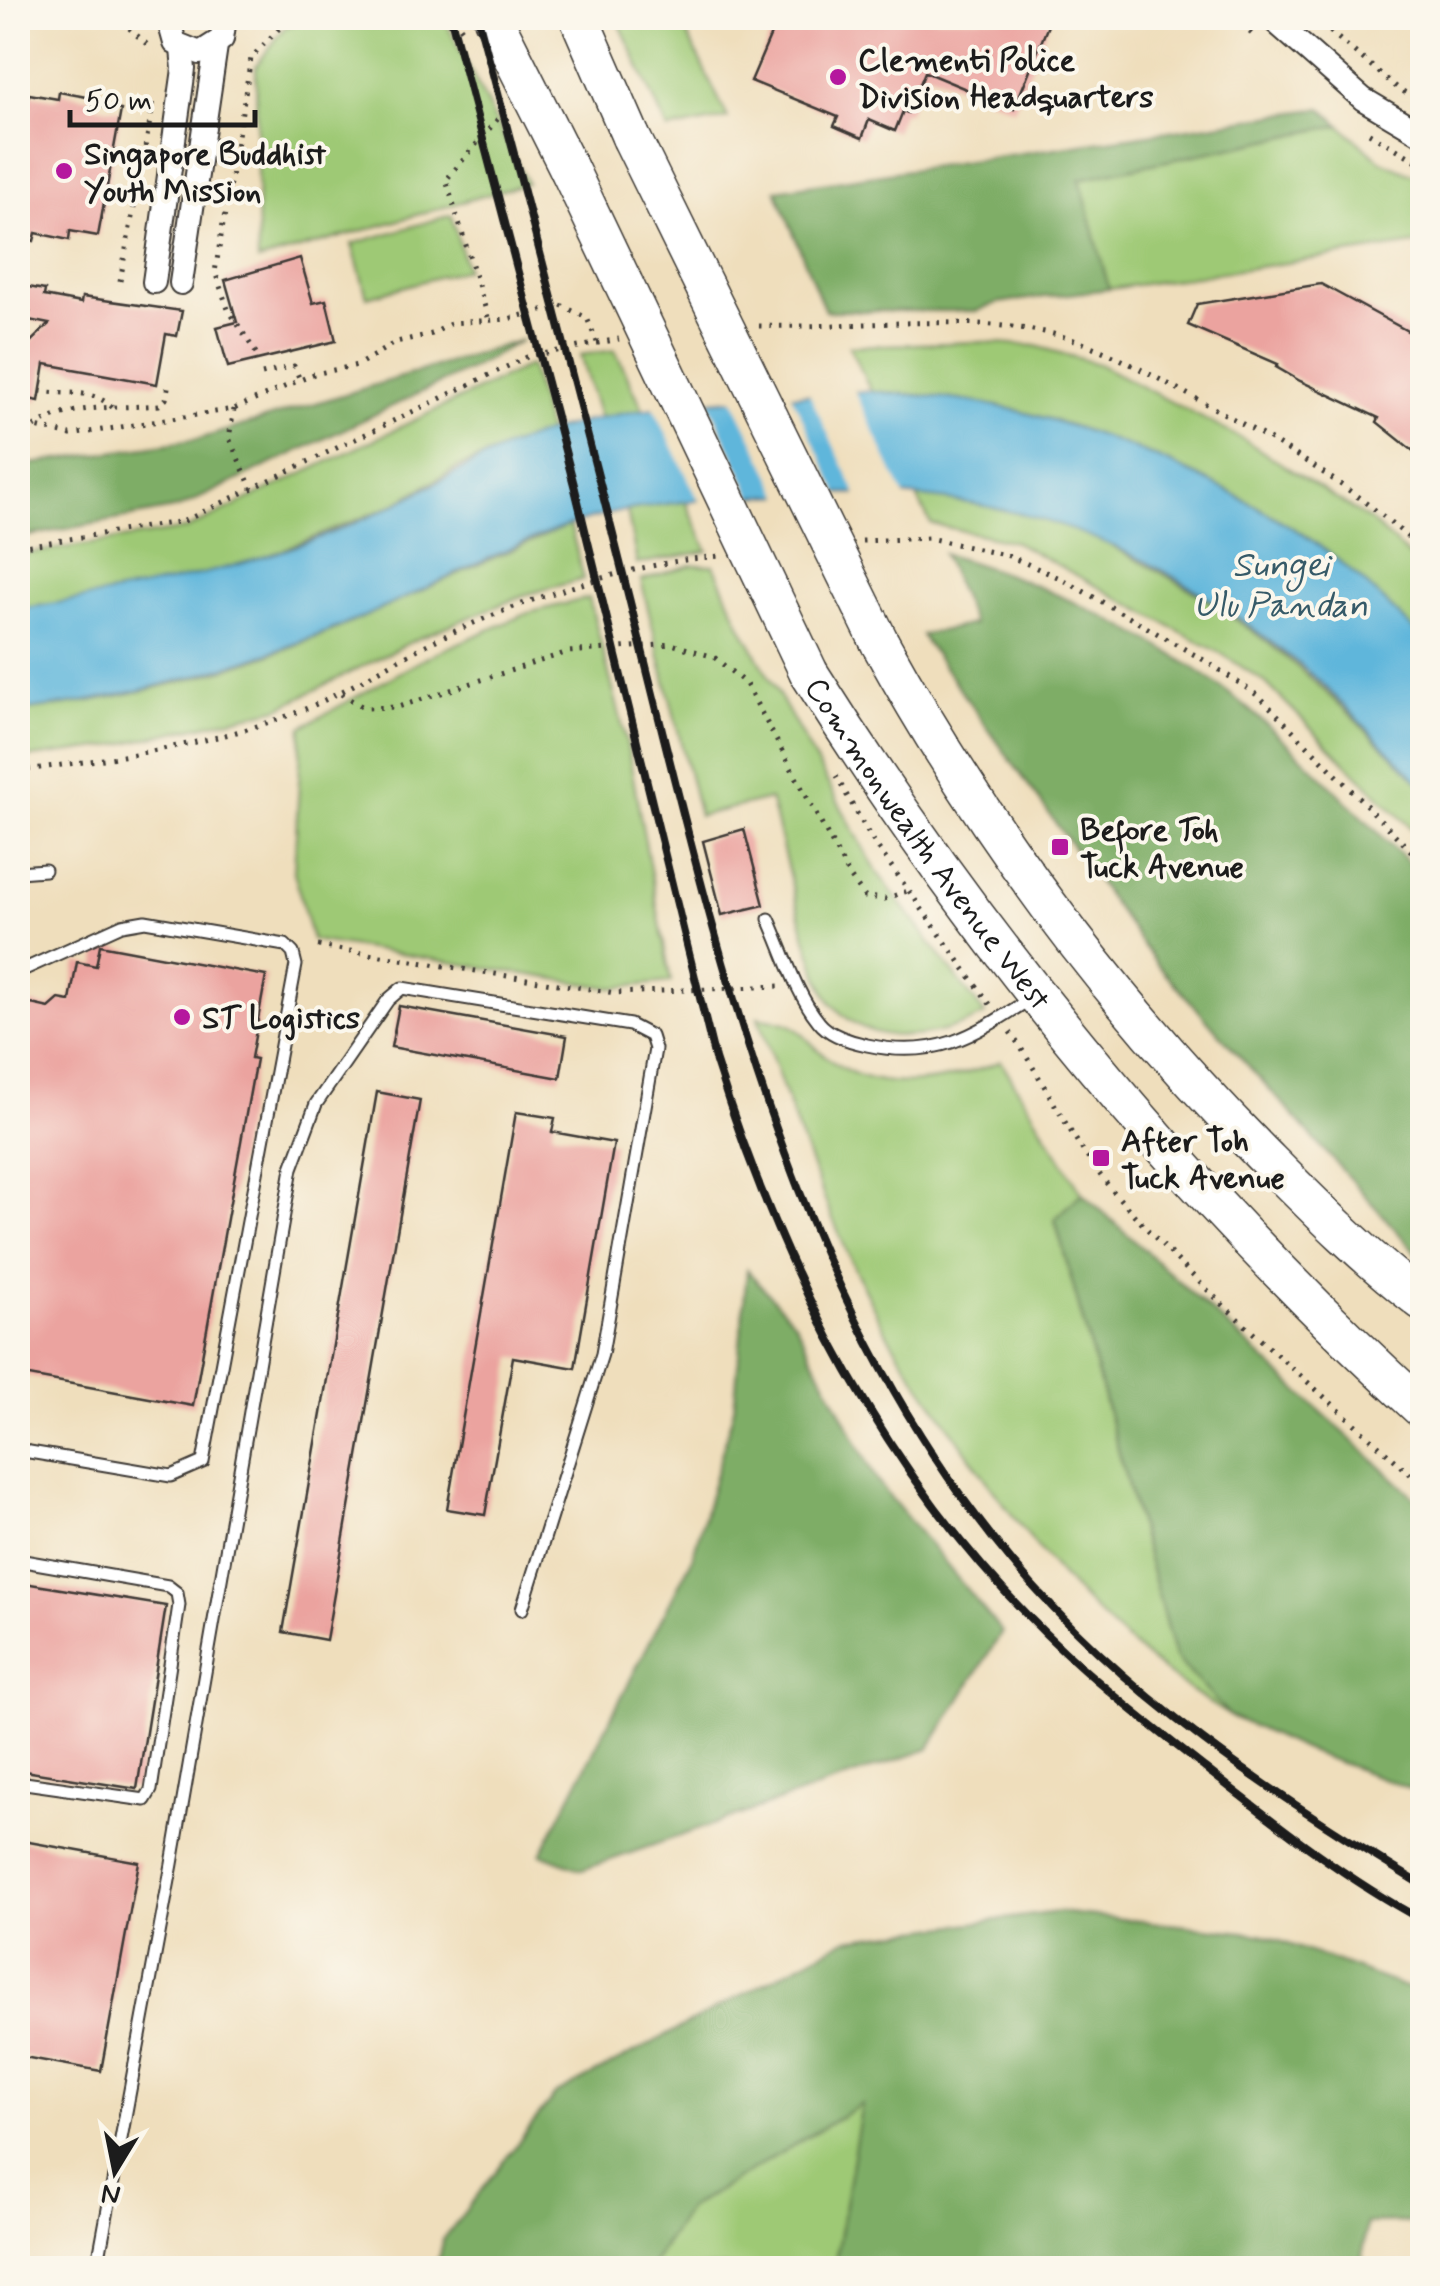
<svg xmlns="http://www.w3.org/2000/svg" width="1440" height="2286" font-family="Mynerve,sans-serif">
<style>
.green{fill:#9ec975;stroke:#5d7248;stroke-width:2.5}
.forest{fill:#7ead66;stroke:#4d6441;stroke-width:2.5}
.water{fill:#5eb6db;stroke:#3d697c;stroke-width:2.5}
.pier{fill:#efdebc}
.building{fill:#eba39f}
.lines{fill:none;stroke-linecap:round;stroke-linejoin:round}
.lane-casing{stroke:#3c3934;stroke-width:15}
.street-casing{stroke:#3c3934;stroke-width:26}
.primary-casing{stroke:#3c3934;stroke-width:41}
.path{stroke:#3c3934;stroke-width:5;stroke-dasharray:2.5 8;stroke-linecap:butt}
.lane{stroke:#fff;stroke-width:11}
.street{stroke:#fff;stroke-width:22}
.primary{stroke:#fff;stroke-width:38}
.rail{stroke:#1c1c1c;stroke-width:8}
.primary-bridge-casing{stroke:#3c3934;stroke-width:41;stroke-linecap:butt}
.primary-bridge{stroke:#fff;stroke-width:38}
.poi-dot{fill:#b5179e;stroke:#fbf7ec;stroke-width:4}
.labels{text-anchor:middle;stroke-width:8;stroke-linejoin:round;paint-order:stroke}
.poi-label{font-size:32px;font-weight:bold;fill:#1c1c1c;stroke:#fbf7ec;text-anchor:start}
.street-label{font-size:32px;fill:#1c1c1c;stroke:#fbf7ec}
.water-label{font-size:35px;font-style:italic;fill:#365a68;stroke:#fbf7ec}
</style>
<rect width="100%" height="100%" fill="#fbf7ec"/>
<filter id="ink" filterUnits="userSpaceOnUse"><feTurbulence type="fractalNoise" baseFrequency=".01" numOctaves="2"/><feDisplacementMap in="SourceGraphic" scale="20" xChannelSelector="R" yChannelSelector="G"/><feConvolveMatrix kernelMatrix="1 2 1 2 8 2 1 2 1" color-interpolation-filters="sRGB"/></filter>
<filter id="wash" filterUnits="userSpaceOnUse"><feTurbulence type="fractalNoise" baseFrequency=".0048" numOctaves="4" result="noise"/><feDisplacementMap in="SourceGraphic" scale="40" xChannelSelector="R" yChannelSelector="G"/><feGaussianBlur stdDeviation="2.25" result="paint"/><feColorMatrix in="noise" values="0 0 0 0 0 0 0 0 0 0 0 0 0 0 0 0 0 1.4 0 .05"/><feComposite in="paint" operator="in"/></filter>
<g filter="url(#wash)">
<rect width="100%" height="100%" fill="#efdebc"/>
<g class="green">
<polygon points="307,18 444,18 527,183 258,261 256,66 285,27"/>
<polygon points="617,18 679,18 728,118 668,130"/>
<polygon points="1340,125 1381,161 1422,178 1422,243 1109,289 1079,179"/>
<polygon points="451,215 466,269 367,297 352,244"/>
<path d="M984,342L1036,346L1098,364L1246,441L1372,522L1422,568V638C1384,601 1346,562 1301,533C1216,479 1113,434 1015,410C968,399 919,395 871,391L849,346Z"/>
<polygon points="615,350 644,411 600,420 580,355"/>
<polygon points="530,365 548,432 459,467 389,507 263,558 142,591 18,609 18,555 187,529"/>
<path d="M916,495C967,502 1018,508 1066,524C1090,532 1113,547 1135,559C1257,620 1327,691 1422,785V839L1266,683L1222,654L1015,542L931,524Z"/>
<polygon points="685,500 708,551 637,564 627,510"/>
<path d="M570,525L584,579L524,595L421,637L279,708L109,747L18,759V711C130,699 244,669 348,624C422,591 495,556 570,525Z"/>
<path d="M691,565H714L741,626L877,872L985,1015C938,1038 874,1051 834,1006C811,981 782,840 770,799L699,816L641,580Z"/>
<polygon points="589,598 626,739 671,982 612,988 312,940 294,872 302,727 433,654 528,613"/>
<path d="M758,1017C805,1026 790,1025 823,1054C872,1098 946,1084 1001,1061L1082,1193L1055,1220L1175,1657L1230,1716C1103,1640 1028,1544 947,1423C926,1392 902,1361 884,1328C832,1230 794,1122 758,1017Z"/>
<polygon points="864,2103 834,2268 650,2268 687,2209"/>
</g>
<g class="forest">
<polygon points="1322,108 1340,125 1080,179 1109,289 997,303 977,311 825,311 776,190"/>
<polygon points="522,340 470,369 179,508 18,538 18,466 199,439"/>
<path d="M943,554C1039,580 1164,639 1241,703C1305,755 1363,819 1422,876V1259L1155,962L921,635L973,624Z"/>
<polygon points="1082,1193 1422,1504 1422,1793 1305,1750 1230,1716 1175,1657 1055,1219"/>
<polygon points="747,1270 795,1323 877,1481 1002,1632 929,1749 582,1870 541,1854 692,1559 734,1408"/>
<polygon points="1058,1912 1261,1934 1422,1993 1422,2222 1366,2223 1362,2268 834,2268 862,2104 687,2209 650,2268 436,2268 442,2241 555,2095 847,1939"/>
</g>
<path class="water" d="M871,391C919,395 968,399 1015,410C1113,434 1216,479 1301,533C1346,562 1384,601 1422,638V785C1381,744 1341,698 1295,661C1134,530 990,483 783,495C711,499 639,502 570,525C492,552 420,594 344,625C240,667 130,699 18,711V609C145,590 273,565 390,507C443,481 491,450 547,432C652,399 763,397 871,391Z"/>
<g class="pier">
<polygon points="853,387 906,500 858,497 807,389"/>
<polygon points="789,390 840,497 783,500 730,393"/>
<polygon points="706,396 755,502 701,505 652,404"/>
</g>
<g id="blocks">
<g class="building">
<polygon points="778,18 1051,18 1014,109 925,72 908,113 903,111 895,131 869,120 862,138 834,126 838,117 751,81"/>
<polygon points="59,92 92,98 91,105 121,110 98,236 70,231 69,240 36,233 34,241 18,237 18,97 28,99 29,94 58,99"/>
<polygon points="300,258 313,303 326,300 336,341 228,367 217,327 237,322 225,280"/>
<polygon points="1321,284 1422,339 1422,458 1377,422 1379,418 1300,381 1276,367 1278,364 1188,325 1197,304"/>
<polygon points="23,286 45,290 44,296 81,303 82,297 182,311 177,336 166,334 157,384 45,364 39,401 18,397 18,354 49,324 29,320 30,312 19,310"/>
<polygon points="744,829 764,905 722,915 703,841"/>
<polygon points="100,945 266,976 251,1058 256,1059 193,1406 18,1374 18,1019 31,1004 49,1008 59,999 70,1001 77,962 96,966"/>
<polygon points="399,1006 567,1036 560,1078 391,1047"/>
<polygon points="377,1092 420,1100 326,1640 283,1632"/>
<polygon points="516,1112 555,1118 552,1132 614,1143 575,1368 513,1357 485,1515 447,1509"/>
<polygon points="18,1582 166,1606 137,1789 18,1770"/>
<polygon points="18,1840 139,1862 101,2071 18,2056"/>
</g>
</g>
</g>
<g filter="url(#ink)">
<use href="#blocks" fill-opacity="0" stroke="#3c3934" stroke-width="2.5"/>
<g class="lines">
<defs>
<g id="lane">
<polyline points="18,872 45,870"/>
<path d="M769,919C784,952 796,994 819,1022C829,1035 852,1042 867,1045C937,1060 973,1036 1030,999"/>
<polyline points="18,972 122,925 145,921 285,945 293,953 296,965 203,1462 171,1476 18,1450"/>
<polyline points="18,1560 168,1586 177,1593 179,1605 151,1790 145,1800 18,1782"/>
<polyline points="97,2268 172,1864 292,1168 316,1104 388,1000 402,988 630,1025 651,1036 655,1049 602,1354 522,1609"/>
</g>
<g id="street">
<polyline points="168,18 175,43 200,53 222,39 225,18"/>
<polyline points="1271,18 1363,99 1422,134"/>
<polyline points="154,282 184,69 182,49"/>
<polyline points="181,283 216,46"/>
</g>
<g id="primary">
<polyline points="493,18 569,169"/>
<polyline points="579,18 631,137"/>
<path d="M880,643C983,830 1111,1001 1260,1152C1313,1205 1363,1256 1422,1301"/>
<path id="s1" d="M809,673C979,944 1186,1193 1422,1409"/>
</g>
</defs>
<use href="#lane" class="lane-casing"/>
<use href="#street" class="street-casing"/>
<use href="#primary" class="primary-casing"/>
<g class="path">
<polyline points="131,18 129,28 152,49"/>
<polyline points="454,18 465,33"/>
<polyline points="1234,18 1254,36"/>
<polyline points="1314,18 1400,90 1422,100"/>
<polyline points="1369,133 1422,164"/>
<polyline points="120,281 154,100"/>
<polyline points="488,317 446,180 507,108"/>
<path d="M759,326C849,328 944,315 1033,330C1085,338 1129,363 1174,387C1262,433 1350,482 1422,550"/>
<polyline points="256,353 228,309 215,272 251,58 289,18"/>
<polyline points="262,374 294,366 300,380"/>
<path d="M40,391C70,396 92,387 114,409"/>
<polyline points="234,409 229,438 252,489"/>
<polyline points="18,423 71,435 234,409 314,374 358,365 396,342 432,334 452,323 508,319 561,305 587,318 597,342"/>
<path d="M34,427C72,403 115,409 159,405L166,399L169,382"/>
<polyline points="862,541 929,538 1009,556 1062,579 1209,663 1260,697 1422,862"/>
<polyline points="18,547 184,521 527,357 619,339"/>
<polyline points="341,694 365,708 398,707 568,652 672,644 714,657 746,684 850,877 865,897 885,899 907,891"/>
<path d="M18,771C106,759 202,747 287,716C338,698 381,667 430,643C512,603 631,562 721,556"/>
<polyline points="836,776 871,838 992,1007"/>
<polyline points="318,946 615,993 780,986"/>
<path d="M1010,1032C1047,1084 1071,1142 1113,1191C1205,1298 1319,1389 1422,1485"/>
</g>
<use href="#lane" class="lane"/>
<use href="#street" class="street"/>
<use href="#primary" class="primary"/>
<g class="rail">
<path d="M451,18L574,485L715,1059C779,1263 877,1461 1027,1615C1082,1672 1144,1720 1205,1768C1275,1823 1344,1878 1422,1920"/>
<path d="M478,18C532,221 586,426 637,630C719,956 792,1299 1013,1563C1124,1696 1275,1796 1422,1885"/>
</g>
<defs>
<g id="primary-bridge">
<polyline points="631,137 880,643"/>
<polyline points="569,169 809,673"/>
</g>
</defs>
<use href="#primary-bridge" class="primary-bridge-casing"/>
<use href="#primary-bridge" class="primary-bridge"/>
</g>
</g>
<g class="poi-dot">
<circle cx="838" cy="77" r="10"/>
<circle cx="64" cy="171" r="10"/>
<rect x="1050" y="837" width="20" height="20" rx="5"/>
<circle cx="182" cy="1017" r="10"/>
<rect x="1091" y="1148" width="20" height="20" rx="5"/>
</g>
<g class="labels">
<g class="poi-label">
<text x="858" y="70">Clementi Police<tspan x="858" dy="37">Division Headquarters</tspan></text>
<text x="84" y="164">Singapore Buddhist<tspan x="84" dy="37">Youth Mission</tspan></text>
<text x="1080" y="840">Before Toh<tspan x="1080" dy="37">Tuck Avenue</tspan></text>
<text x="202" y="1028">ST Logistics</text>
<text x="1121" y="1151">After Toh<tspan x="1121" dy="37">Tuck Avenue</tspan></text>
</g>
<g class="street-label">
<text dy="11" stroke="none"><textPath href="#s1" startOffset="208">Commonwealth Avenue West</textPath></text>
</g>
<g class="water-label">
<text x="1281" y="576">Sungei<tspan x="1281" dy="40">Ulu Pandan</tspan></text>
</g>
</g>
<rect width="1440" height="2286" fill="none" stroke="#fbf7ec" stroke-width="60"/>
<g transform="translate(115 2171) rotate(190)" stroke="#fbf7ec" stroke-width="8" paint-order="stroke">
<path d="M0-8L18 38L0 25L-18 38Z" fill="#1c1c1c"/>
<text y="-15" font-size="28" font-weight="bold" text-anchor="middle" fill="#1c1c1c">N</text>
</g>
<path d="M70 110v15h185v-15" fill="none" stroke="#1c1c1c" stroke-width="5"/>
<text x="85" y="110" font-size="30" fill="#1c1c1c" stroke="#fbf7ec" stroke-width="8" paint-order="stroke">50 m</text>
</svg>
